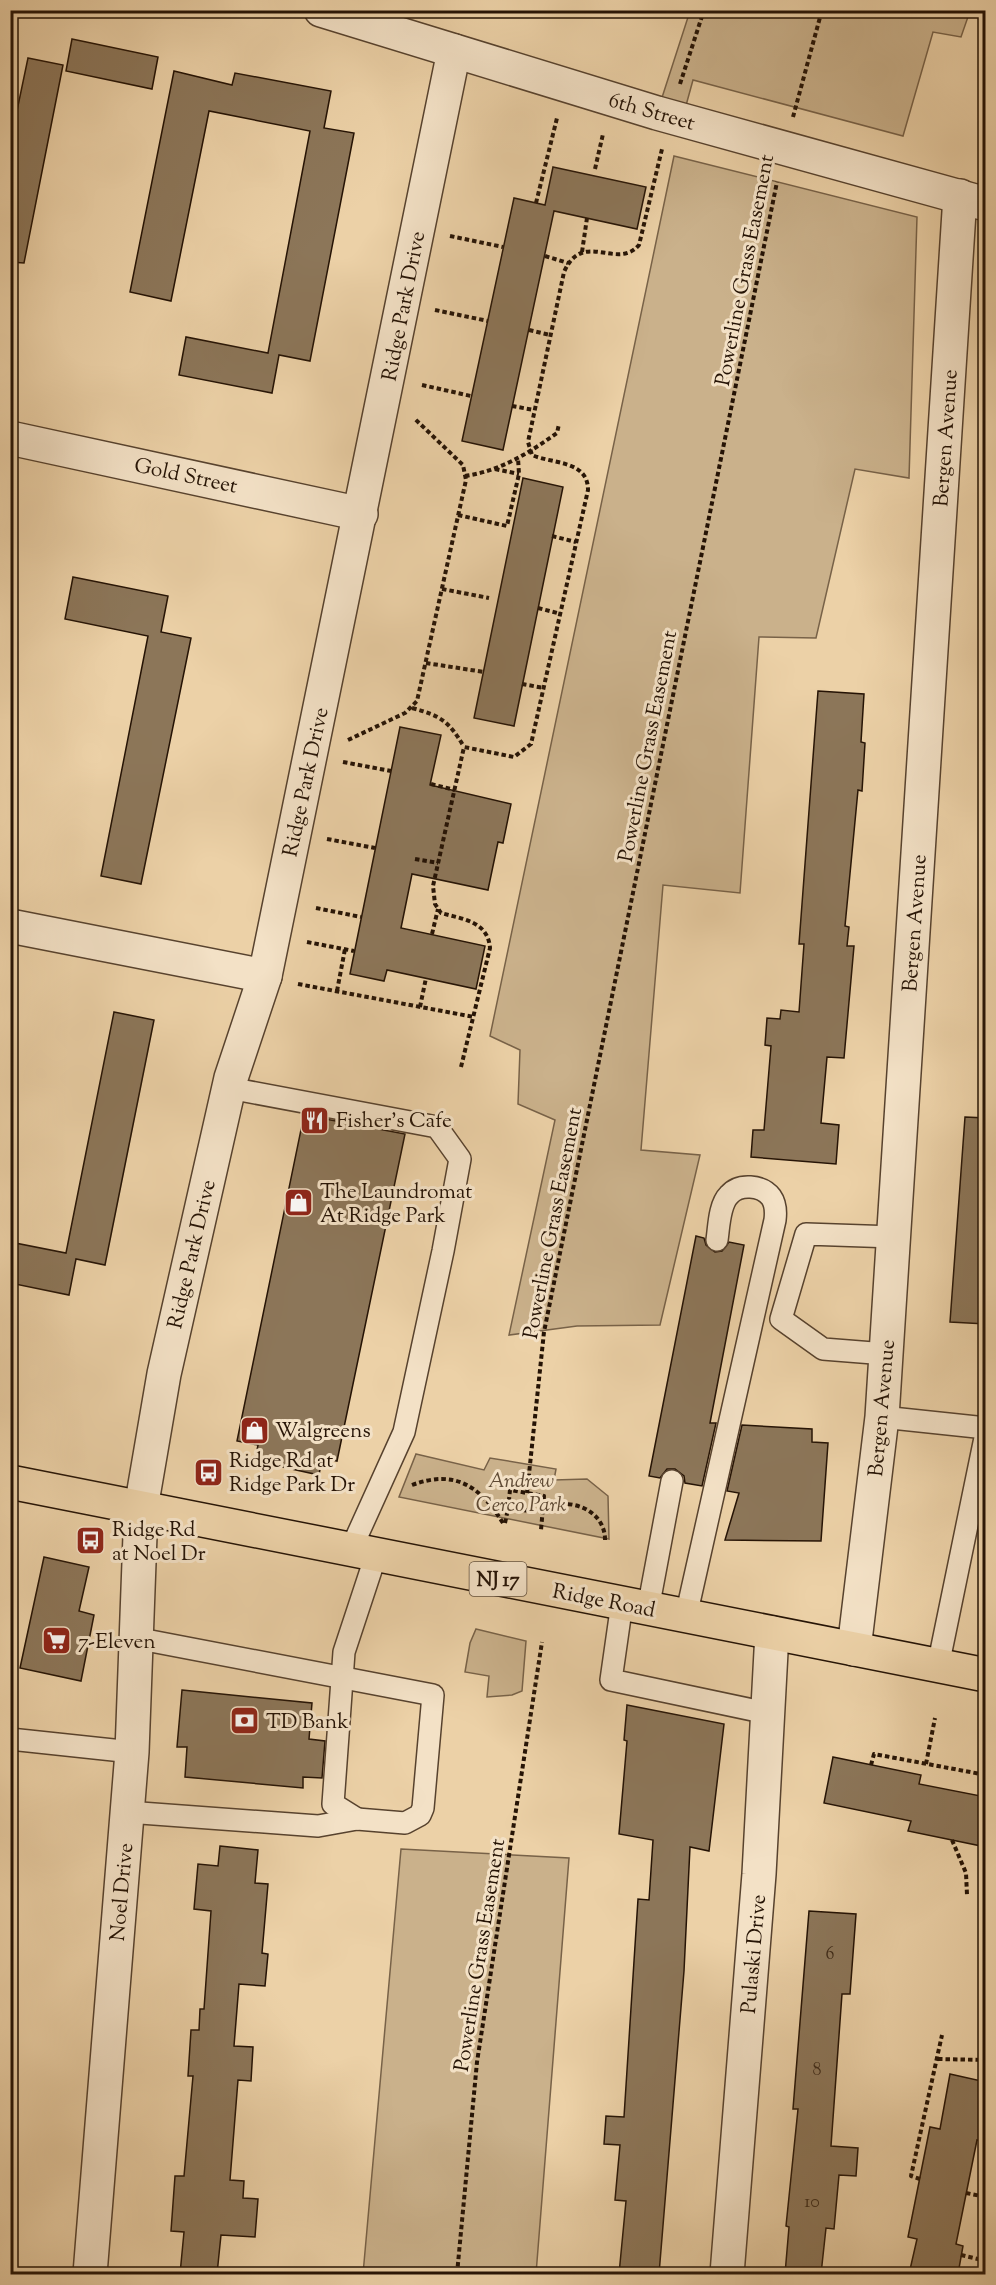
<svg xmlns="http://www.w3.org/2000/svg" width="996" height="2285" font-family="'Sorts Mill Goudy',serif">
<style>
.green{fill:#cab18b;stroke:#786248;stroke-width:1.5}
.building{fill:#8c7659;stroke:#251305;stroke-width:1.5}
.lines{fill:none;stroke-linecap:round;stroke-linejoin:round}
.service-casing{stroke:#57422e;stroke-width:24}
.minor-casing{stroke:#57422e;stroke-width:36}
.primary-casing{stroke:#251305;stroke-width:36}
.path{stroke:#251305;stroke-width:4;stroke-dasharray:4.5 3;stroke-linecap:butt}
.service{stroke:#f3e1c6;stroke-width:21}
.minor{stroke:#f3e1c6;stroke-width:33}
.primary{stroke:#ecd1a7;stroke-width:33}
.labels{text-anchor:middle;stroke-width:6;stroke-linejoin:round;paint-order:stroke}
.number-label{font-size:18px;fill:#3f2c1a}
.shield{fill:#f3e1c6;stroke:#63513f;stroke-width:1.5}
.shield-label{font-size:20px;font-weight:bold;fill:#251305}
.street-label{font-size:21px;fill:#251305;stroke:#f3e1c6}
.poi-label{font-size:21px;fill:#251305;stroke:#f3e1c6;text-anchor:start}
.park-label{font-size:21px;font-style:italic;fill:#5f4a34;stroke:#f3e1c6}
</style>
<rect width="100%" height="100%" fill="#ecd1a7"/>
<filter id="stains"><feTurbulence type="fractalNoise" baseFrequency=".00333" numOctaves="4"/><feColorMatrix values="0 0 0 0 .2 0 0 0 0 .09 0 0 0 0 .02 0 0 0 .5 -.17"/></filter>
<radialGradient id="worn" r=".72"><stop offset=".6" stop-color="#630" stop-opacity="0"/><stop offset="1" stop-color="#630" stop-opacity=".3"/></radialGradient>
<g class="green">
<polygon points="690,11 970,11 961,37 933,32 903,136 693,80 682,120 657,113"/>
<polygon points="674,156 917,217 909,478 855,469 816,638 759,637 740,893 663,885 641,1150 700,1155 660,1325 577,1326 509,1335 555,1120 518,1104 520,1050 490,1036"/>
<polygon points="416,1454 484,1470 490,1458 556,1469 554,1480 587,1479 608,1496 609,1539 399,1497"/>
<polygon points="476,1629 526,1641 522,1691 512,1695 487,1697 489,1676 465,1672 470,1643"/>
<polygon points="401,1849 569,1858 536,2274 363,2274"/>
</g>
<g class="building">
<polygon points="72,39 158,57 152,89 66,71"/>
<polygon points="28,58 63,65 24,263 10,262 10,144"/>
<polygon points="174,71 232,85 235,73 331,91 324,128 354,133 310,361 279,355 272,393 179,375 186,337 268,353 310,131 209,111 171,301 130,292"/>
<polygon points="553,167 646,187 637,229 554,211 503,450 462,441 514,198 545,205"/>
<polygon points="523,478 563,487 514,726 474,718"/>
<polygon points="73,577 168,596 161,632 191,638 141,884 101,876 148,636 65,619"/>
<polygon points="818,691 864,694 861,742 865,743 862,791 858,790 845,926 849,927 847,946 854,946 844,1058 827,1057 821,1123 839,1125 836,1164 751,1157 753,1130 764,1130 771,1046 765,1045 767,1018 780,1019 781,1010 799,1012 804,944 799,944"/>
<polygon points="400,727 441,735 430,785 511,804 503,843 498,842 488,890 412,874 401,928 485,946 476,989 387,970 384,981 350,974"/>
<polygon points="114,1012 154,1020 105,1265 76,1259 69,1295 10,1283 10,1242 66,1253"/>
<polygon points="304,1115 405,1134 337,1461 322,1458 319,1475 255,1461 258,1445 237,1441"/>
<polygon points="965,1117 986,1118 986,1324 950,1322"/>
<polygon points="696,1236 704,1238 706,1245 715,1252 722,1251 729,1242 744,1245 710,1423 716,1423 702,1486 685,1483 684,1476 675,1469 667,1469 660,1478 649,1476"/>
<polygon points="742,1425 812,1429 812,1442 828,1443 821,1541 725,1540 739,1493 727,1491"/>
<polygon points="44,1557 89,1567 79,1611 94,1615 81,1681 20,1668"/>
<polygon points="182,1690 312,1703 309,1739 325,1741 322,1778 303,1777 303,1788 185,1777 187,1747 177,1747"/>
<polygon points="627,1705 724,1724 709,1851 690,1847 684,1971 659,2274 619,2274 626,2201 615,2200 620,2145 604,2144 606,2116 624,2117 638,1899 649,1900 653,1840 619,1834 627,1741 624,1740"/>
<polygon points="833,1757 921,1775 919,1784 986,1797 986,1847 908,1831 911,1821 824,1803"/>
<polygon points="220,1846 258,1850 255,1883 268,1884 262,1953 268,1954 265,1986 239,1984 234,2046 253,2047 251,2081 238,2080 230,2180 244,2181 243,2198 258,2199 255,2237 221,2235 217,2274 180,2274 184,2232 171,2231 175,2176 184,2176 193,2076 188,2076 191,2030 199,2030 200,2009 204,2009 211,1911 194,1909 198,1864 218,1866"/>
<polygon points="809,1911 856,1914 850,1994 842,1994 831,2146 858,2148 856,2176 839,2175 834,2229 826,2228 821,2274 785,2274 789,2227 786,2226 798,2109 793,2109"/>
<polygon points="950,2074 986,2082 986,2142 977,2140 956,2244 963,2246 958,2274 909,2274 917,2239 908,2237 930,2127 940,2129"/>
</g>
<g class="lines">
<defs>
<g id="service">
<polyline points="229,1088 437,1127 460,1159 443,1251 404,1432 351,1549"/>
<polyline points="886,1354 823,1349 781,1319 806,1234 894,1237"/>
<polyline points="882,1417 986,1428"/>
<polyline points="622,1603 611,1680 767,1713"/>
<polyline points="648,1609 672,1481"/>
<path d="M686,1616L775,1220C776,1212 776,1204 771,1197C762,1185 739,1183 729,1195C719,1205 719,1227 717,1240"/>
<polyline points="938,1666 986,1433"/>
<polyline points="10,1739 132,1752"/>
<polyline points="127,1812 318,1826 357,1819 405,1823 420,1815 423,1808 433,1695 135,1638"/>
<polyline points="357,1819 333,1804 344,1652 376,1555"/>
</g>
<g id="minor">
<polyline points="321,10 657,113 986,204"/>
<polyline points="10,438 361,514"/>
<polyline points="10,926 265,976"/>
<polyline points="854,1649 882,1417 960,196"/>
<polyline points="90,2274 132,1752 141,1508 164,1374 231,1078 265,976 454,51"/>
<polyline points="727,2274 759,1874 772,1633"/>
</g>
<polyline id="primary" points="10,1482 986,1675"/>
</defs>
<use href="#service" class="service-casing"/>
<use href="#minor" class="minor-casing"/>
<use href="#primary" class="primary-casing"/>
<g class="path">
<polyline points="680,84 704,10"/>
<polyline points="793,117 822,10"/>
<polyline points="595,169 603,134"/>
<polyline points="536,203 557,118"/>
<polyline points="450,236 503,247"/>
<polyline points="582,252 587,218"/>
<polyline points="545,256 568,263"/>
<polyline points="435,310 488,321"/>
<polyline points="529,330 550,335"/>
<polyline points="422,385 471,396"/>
<polyline points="512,406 534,410"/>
<polyline points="495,469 519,474"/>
<path d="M465,476C500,471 529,453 557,433L559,424"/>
<polyline points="458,515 507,526 519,474 518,458"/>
<polyline points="552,536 576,542"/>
<polyline points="442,589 489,598"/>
<polyline points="538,608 561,614"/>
<polyline points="426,663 484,672"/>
<polyline points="522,684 544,688"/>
<path d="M412,708C441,716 449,721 464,747"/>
<polyline points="348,740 405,713 417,701 466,480 463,465 415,419"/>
<polyline points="343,762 391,771"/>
<polyline points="431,784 455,790"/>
<polyline points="327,839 375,848"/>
<polyline points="415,859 438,863"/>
<polyline points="316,908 361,917"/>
<polyline points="432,934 438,909"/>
<polyline points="307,942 354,951"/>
<polyline points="298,984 474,1017"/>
<polyline points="337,991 345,949"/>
<polyline points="420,1007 426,978"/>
<path d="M461,1067L490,948C488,921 462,919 441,913L435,904L433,886L464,747L514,757L531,744L588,490C588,460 552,464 532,455L528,442L564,272C583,229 617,271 639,245L662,149"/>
<path d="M412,1485C455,1469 480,1486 503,1523"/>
<polyline points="527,1493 544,1332 777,182"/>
<polyline points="508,1509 510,1490 544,1496 541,1530"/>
<path d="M505,1523L508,1509C518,1509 531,1512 542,1510C552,1509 563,1502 574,1505C593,1509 606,1523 605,1542"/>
<polyline points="926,1764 935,1718"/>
<polyline points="871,1765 874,1754 986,1775"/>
<polyline points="952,1840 966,1873 967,1895"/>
<polyline points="938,2059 986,2060"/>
<polyline points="920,2179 911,2176 942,2035"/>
<polyline points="966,2193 986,2197"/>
<polyline points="961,2255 986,2261"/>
<polyline points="457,2274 477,2062 542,1642"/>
</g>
<use href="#service" class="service"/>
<use href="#minor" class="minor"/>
<use href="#primary" class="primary"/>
</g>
<defs>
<symbol id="restaurant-square" viewBox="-11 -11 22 22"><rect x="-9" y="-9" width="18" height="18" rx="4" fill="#8f2418" stroke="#f3e1c6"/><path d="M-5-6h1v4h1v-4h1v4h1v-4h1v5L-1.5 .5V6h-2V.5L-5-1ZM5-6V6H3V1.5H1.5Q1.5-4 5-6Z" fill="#fff"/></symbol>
<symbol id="shop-square" viewBox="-11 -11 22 22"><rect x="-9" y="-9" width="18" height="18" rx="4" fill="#8f2418" stroke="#f3e1c6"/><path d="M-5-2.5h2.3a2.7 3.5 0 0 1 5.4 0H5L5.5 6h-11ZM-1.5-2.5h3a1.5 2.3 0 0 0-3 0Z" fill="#fff"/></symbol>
<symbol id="bus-square" viewBox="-11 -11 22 22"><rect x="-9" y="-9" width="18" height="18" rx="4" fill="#8f2418" stroke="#f3e1c6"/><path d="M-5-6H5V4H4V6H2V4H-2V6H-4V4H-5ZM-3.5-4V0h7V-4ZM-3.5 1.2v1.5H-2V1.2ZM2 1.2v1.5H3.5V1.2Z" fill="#fff"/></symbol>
<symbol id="supermarket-square" viewBox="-11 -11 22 22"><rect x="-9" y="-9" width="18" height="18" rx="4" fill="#8f2418" stroke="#f3e1c6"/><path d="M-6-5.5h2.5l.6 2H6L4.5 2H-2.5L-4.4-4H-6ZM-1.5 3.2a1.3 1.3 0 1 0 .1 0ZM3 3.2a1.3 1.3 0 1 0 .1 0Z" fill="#fff"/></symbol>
<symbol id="bank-square" viewBox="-11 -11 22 22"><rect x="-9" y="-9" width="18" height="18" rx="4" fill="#8f2418" stroke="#f3e1c6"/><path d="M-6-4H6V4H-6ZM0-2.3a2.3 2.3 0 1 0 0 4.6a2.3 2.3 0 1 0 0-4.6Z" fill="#fff"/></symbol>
</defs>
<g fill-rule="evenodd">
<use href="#restaurant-square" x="298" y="1104" width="33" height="33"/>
<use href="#shop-square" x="282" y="1186" width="33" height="33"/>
<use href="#shop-square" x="238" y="1414" width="33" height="33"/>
<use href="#bus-square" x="192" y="1456" width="33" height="33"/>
<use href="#bus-square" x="74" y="1524" width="33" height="33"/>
<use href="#supermarket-square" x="40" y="1624" width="33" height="33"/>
<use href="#bank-square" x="228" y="1704" width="33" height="33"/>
</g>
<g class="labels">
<g class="number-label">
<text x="830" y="1959">6</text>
<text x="817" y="2075">8</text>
<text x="812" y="2207">10</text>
</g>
<rect class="shield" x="469.5" y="1562" width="57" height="34" rx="4.5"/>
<g class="shield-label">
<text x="498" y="1586">NJ 17</text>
</g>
<g class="street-label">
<text transform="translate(652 111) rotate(16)" y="7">6th Street</text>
<text transform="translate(744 270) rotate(-79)" y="7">Powerline Grass Easement</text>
<text transform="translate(403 306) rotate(-79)" y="7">Ridge Park Drive</text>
<text transform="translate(945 438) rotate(-86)" y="7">Bergen Avenue</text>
<text transform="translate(186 475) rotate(12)" y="7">Gold Street</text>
<text transform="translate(647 746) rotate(-79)" y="7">Powerline Grass Easement</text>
<text transform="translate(305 782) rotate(-78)" y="7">Ridge Park Drive</text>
<text transform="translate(914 923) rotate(-86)" y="7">Bergen Avenue</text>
<text transform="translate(552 1223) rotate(-79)" y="7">Powerline Grass Easement</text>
<text transform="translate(191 1254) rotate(-77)" y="7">Ridge Park Drive</text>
<text transform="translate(881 1408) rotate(-85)" y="7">Bergen Avenue</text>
<text transform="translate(604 1600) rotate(11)" y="7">Ridge Road</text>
<text transform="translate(121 1892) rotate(-85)" y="7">Noel Drive</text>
<text transform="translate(753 1954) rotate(-85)" y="7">Pulaski Drive</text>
<text transform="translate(479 1955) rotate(-81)" y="7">Powerline Grass Easement</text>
</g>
<g class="poi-label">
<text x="336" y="1127">Fisher's Cafe</text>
<text x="320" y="1198">The Laundromat<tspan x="320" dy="24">At Ridge Park</tspan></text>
<text x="275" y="1437">Walgreens</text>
<text x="229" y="1467">Ridge Rd at<tspan x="229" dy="24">Ridge Park Dr</tspan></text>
<text x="112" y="1536">Ridge Rd<tspan x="112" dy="24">at Noel Dr</tspan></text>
<text x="78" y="1648">7-Eleven</text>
<text x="266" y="1728">TD Bank</text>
</g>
<g class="park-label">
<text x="521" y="1487">Andrew<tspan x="521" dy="24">Cerco Park</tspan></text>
</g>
</g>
<rect width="996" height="2285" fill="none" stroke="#ecd1a7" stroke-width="36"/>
<rect x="12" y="12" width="972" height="2261" fill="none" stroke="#251305" stroke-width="3"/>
<rect x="18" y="18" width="960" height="2249" fill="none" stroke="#251305" stroke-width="1.5"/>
<rect width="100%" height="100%" filter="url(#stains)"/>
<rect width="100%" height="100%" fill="url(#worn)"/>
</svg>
